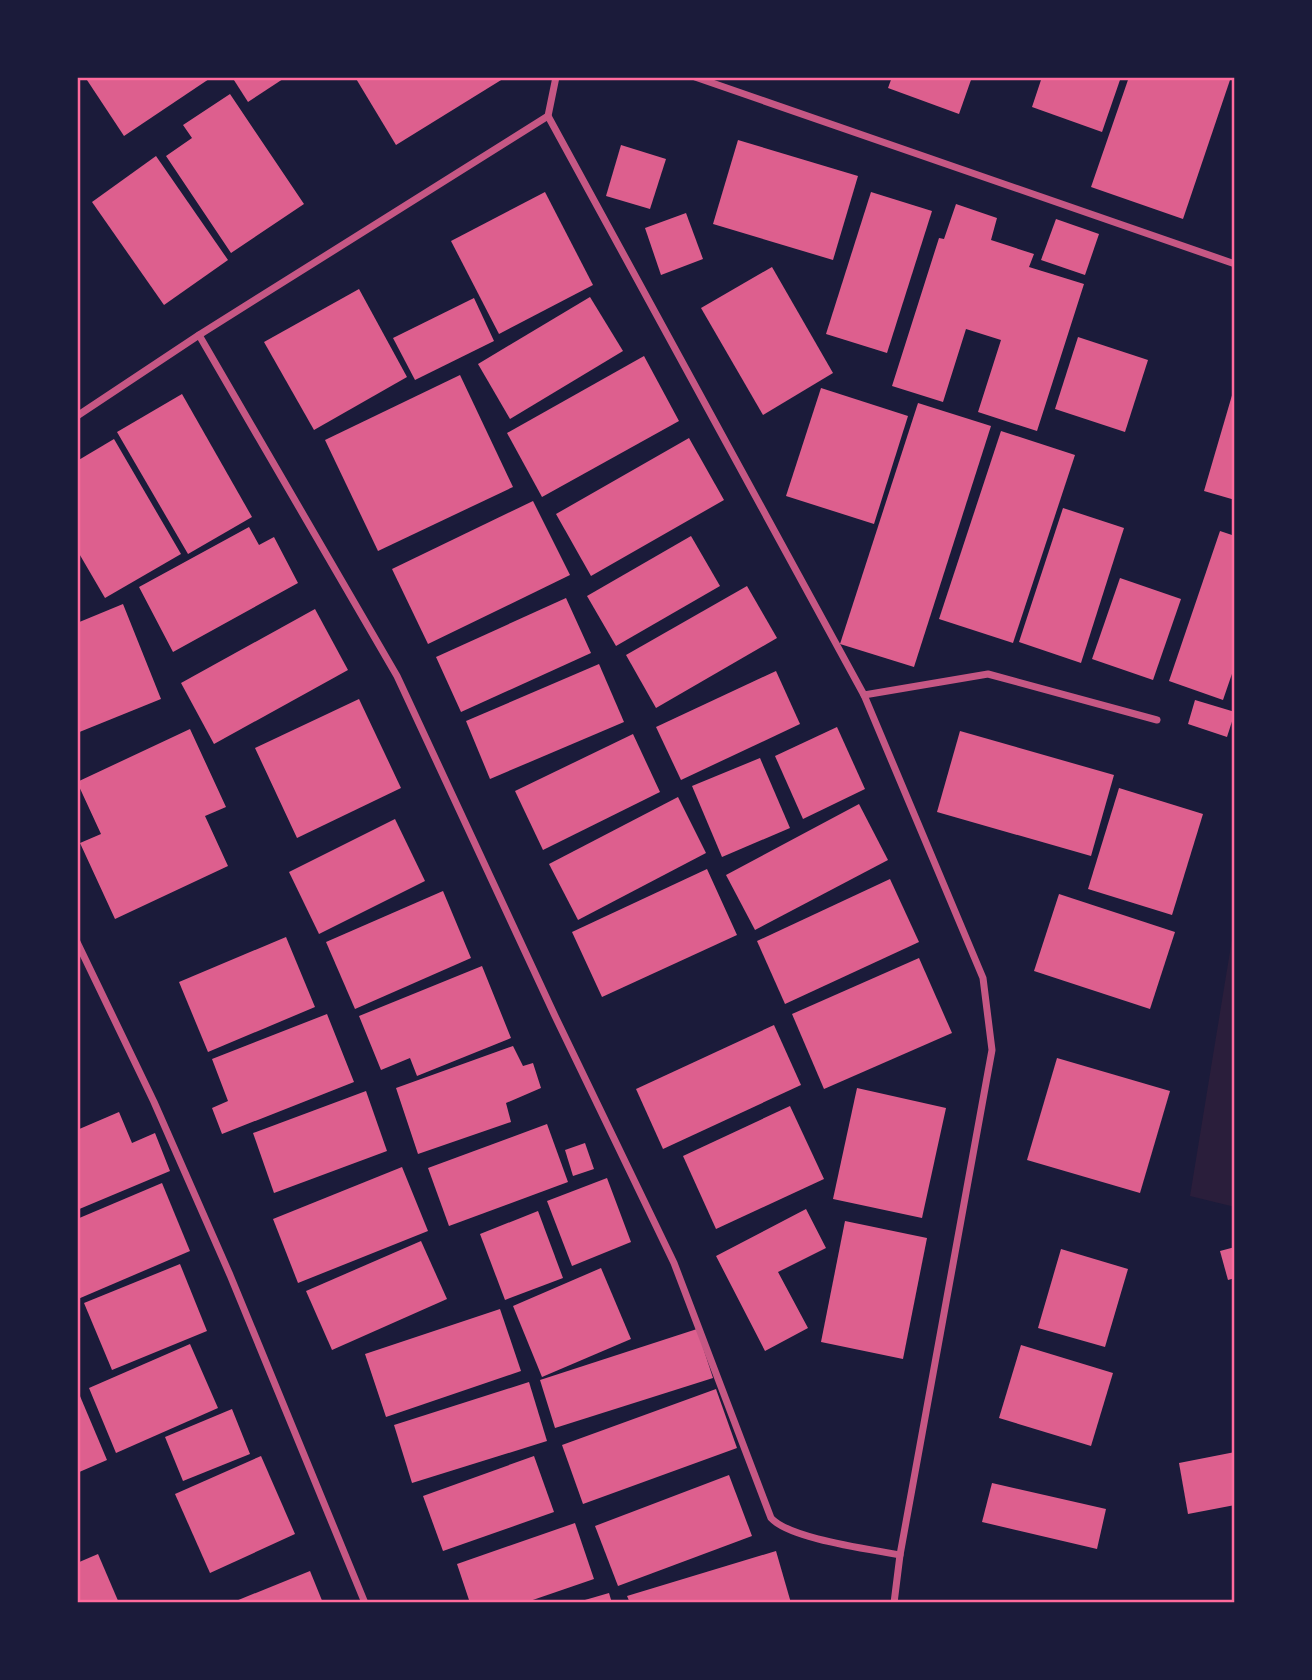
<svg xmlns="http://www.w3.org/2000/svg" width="1312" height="1680" font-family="'Fira Sans Condensed',sans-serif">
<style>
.green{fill:#2a1e3b}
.building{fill:#dd5f8e}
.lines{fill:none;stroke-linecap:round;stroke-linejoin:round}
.minor{stroke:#c65784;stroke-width:7}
.neatline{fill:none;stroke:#ff6b9d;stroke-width:2.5}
</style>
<rect width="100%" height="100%" fill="#1b1b3a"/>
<polygon class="green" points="1235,921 1235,1207 1190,1196"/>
<g class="building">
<polygon points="85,77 212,77 124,136"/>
<polygon points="232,77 286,77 248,102"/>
<polygon points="355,77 506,77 396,145"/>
<polygon points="892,77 972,77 959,114 888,88"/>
<polygon points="1042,77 1121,77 1102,132 1032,107"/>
<polygon points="1129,77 1231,77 1183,219 1091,187"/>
<polygon points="230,94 304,204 231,253 166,156 192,138 183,125"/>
<polygon points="738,140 858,176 833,260 713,224"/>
<polygon points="621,145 666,159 650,209 606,196"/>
<polygon points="156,156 228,260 164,305 92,202"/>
<polygon points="545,192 593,285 499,334 451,241"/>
<polygon points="871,192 932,211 887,353 826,334"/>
<polygon points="956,204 997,218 991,240 1034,254 1029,267 1084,284 1037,431 978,412 1001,340 966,329 943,402 892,386 939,238 944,239"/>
<polygon points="686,213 703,259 661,275 645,228"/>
<polygon points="1056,219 1099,234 1085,275 1041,260"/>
<polygon points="772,267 833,373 763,415 701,308"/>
<polygon points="359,289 407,377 314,430 264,342"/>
<polygon points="590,297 623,351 510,419 478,364"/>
<polygon points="474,298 494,341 415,380 393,338"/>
<polygon points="1078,337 1148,360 1125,432 1055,409"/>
<polygon points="644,356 679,421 542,497 507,433"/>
<polygon points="460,375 513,487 378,551 325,440"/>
<polygon points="1235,385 1235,500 1204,491"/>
<polygon points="821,388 908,416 874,524 786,496"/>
<polygon points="182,394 252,517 188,554 117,432"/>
<polygon points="918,403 991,426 914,667 840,644"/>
<polygon points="1001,431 1075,455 1013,643 939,619"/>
<polygon points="689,438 724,500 591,576 556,514"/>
<polygon points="114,439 181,554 105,598 77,550 77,461"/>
<polygon points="533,501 570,575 428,644 392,569"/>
<polygon points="1063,508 1124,528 1081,663 1019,642"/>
<polygon points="249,527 259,545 274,537 298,583 173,652 139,587"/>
<polygon points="1220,531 1235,536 1235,665 1223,700 1169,681"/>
<polygon points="691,536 720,586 616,646 587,596"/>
<polygon points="1120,578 1181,599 1153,680 1092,659"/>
<polygon points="747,586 777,638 656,708 626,655"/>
<polygon points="566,598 591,653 461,712 436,657"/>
<polygon points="123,604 161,699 77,733 77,623"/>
<polygon points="315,609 348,670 214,744 181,683"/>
<polygon points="599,664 624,722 490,779 466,721"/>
<polygon points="776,671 800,724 681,780 656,727"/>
<polygon points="359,699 401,788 297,838 255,748"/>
<polygon points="1195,700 1235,712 1227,737 1188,724"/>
<polygon points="837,727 865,789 803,819 775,756"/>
<polygon points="190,729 226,807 205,816 228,866 115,919 80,843 101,834 77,782"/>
<polygon points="960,731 1114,775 1091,856 937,812"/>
<polygon points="633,734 660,792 543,850 515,791"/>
<polygon points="760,758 790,828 722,857 692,786"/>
<polygon points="1119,788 1203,814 1172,915 1088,889"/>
<polygon points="678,797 706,853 578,920 549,864"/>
<polygon points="859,804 888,860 755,930 726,875"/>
<polygon points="395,819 425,881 319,934 289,872"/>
<polygon points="707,869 737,935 602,997 572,932"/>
<polygon points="890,879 919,942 785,1004 757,941"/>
<polygon points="443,891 471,958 355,1009 326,942"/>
<polygon points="1059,894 1175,932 1150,1009 1034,971"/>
<polygon points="286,937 315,1007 208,1052 179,982"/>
<polygon points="919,958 952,1033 824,1089 792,1014"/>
<polygon points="482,966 511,1038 417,1076 410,1058 381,1070 359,1016"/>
<polygon points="327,1014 354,1082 222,1134 212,1108 228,1101 212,1059"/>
<polygon points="774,1025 801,1085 663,1149 636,1089"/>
<polygon points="513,1046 523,1066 533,1063 541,1088 506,1103 511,1122 418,1154 396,1088"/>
<polygon points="1057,1058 1170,1091 1140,1193 1027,1160"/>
<polygon points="857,1088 946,1108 922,1218 833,1199"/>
<polygon points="366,1091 387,1151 274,1193 253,1133"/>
<polygon points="790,1106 824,1179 716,1229 683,1156"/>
<polygon points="119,1112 132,1143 155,1133 170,1171 77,1210 77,1130"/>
<polygon points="547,1124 568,1182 449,1226 428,1168"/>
<polygon points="585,1143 594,1169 573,1176 565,1150"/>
<polygon points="402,1167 428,1231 298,1283 273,1219"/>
<polygon points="607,1178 631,1242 572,1266 547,1201"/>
<polygon points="162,1183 190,1251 78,1299 77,1219"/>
<polygon points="806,1209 826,1248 778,1272 808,1328 765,1351 716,1256"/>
<polygon points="538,1211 563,1278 505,1300 480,1234"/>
<polygon points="845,1221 927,1238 903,1359 821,1342"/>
<polygon points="421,1241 447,1299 332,1350 306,1291"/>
<polygon points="1235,1247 1235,1278 1228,1280 1220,1251"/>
<polygon points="1061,1249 1128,1269 1105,1347 1038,1328"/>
<polygon points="180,1264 207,1331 112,1370 84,1303"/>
<polygon points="601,1268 631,1339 542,1377 513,1306"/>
<polygon points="500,1309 521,1371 386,1417 365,1354"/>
<polygon points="697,1329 713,1378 555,1428 540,1380"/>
<polygon points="190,1344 218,1408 116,1453 89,1388"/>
<polygon points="1021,1345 1113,1373 1091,1446 999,1418"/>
<polygon points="529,1382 547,1441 412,1483 394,1425"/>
<polygon points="77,1389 107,1460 77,1473"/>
<polygon points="716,1389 737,1448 583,1504 562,1445"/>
<polygon points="232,1409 250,1454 183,1481 165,1437"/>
<polygon points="1235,1452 1235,1505 1188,1514 1179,1463"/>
<polygon points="261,1456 295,1534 210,1573 175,1494"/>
<polygon points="534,1456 554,1512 443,1551 423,1496"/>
<polygon points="729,1475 752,1536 618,1586 595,1526"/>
<polygon points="992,1483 1106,1509 1097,1549 982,1522"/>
<polygon points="575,1523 594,1579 524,1603 470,1603 457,1564"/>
<polygon points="776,1551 791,1603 630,1603 627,1596"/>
<polygon points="98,1554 119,1603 77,1603 77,1563"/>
<polygon points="310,1571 323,1603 231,1603"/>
<polygon points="609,1593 612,1603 578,1603 578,1602"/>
</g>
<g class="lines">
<g class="minor">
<polyline points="556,77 548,116 864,695 983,978 992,1050 900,1555 894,1603"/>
<polyline points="695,77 1235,264"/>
<path d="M199,335L397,676L555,1016L674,1263L771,1518C790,1539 870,1549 900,1555"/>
<polyline points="77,416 199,335 548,116"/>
<polyline points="864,695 988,674 1157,720"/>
<polyline points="77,942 154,1102 230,1275 365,1603"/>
</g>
</g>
<rect width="1312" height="1680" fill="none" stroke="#1b1b3a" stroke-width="158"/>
<rect x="79" y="79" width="1154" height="1522" class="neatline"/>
</svg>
